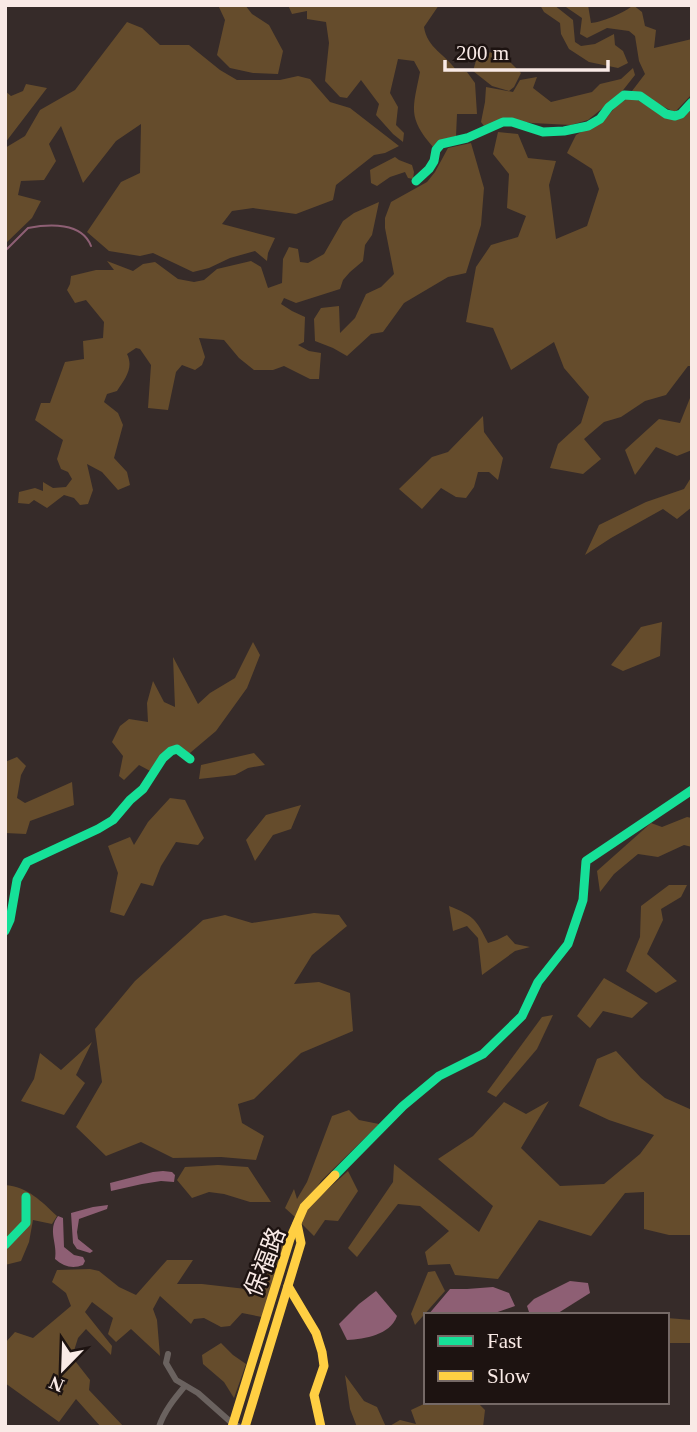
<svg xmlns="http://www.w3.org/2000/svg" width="697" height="1432" font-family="'Times New Roman','Noto Sans TC',serif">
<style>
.green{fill:#654c2c}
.water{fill:#8e5f74}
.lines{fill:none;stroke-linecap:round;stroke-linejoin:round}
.stream{stroke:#8e5f74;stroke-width:2}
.street{stroke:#6a625f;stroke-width:6}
.fast{stroke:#16e098;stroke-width:9}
.slow{stroke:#ffcf43;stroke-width:9}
.labels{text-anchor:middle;stroke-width:5;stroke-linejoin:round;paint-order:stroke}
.street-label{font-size:24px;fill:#f9eae6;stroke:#1d1311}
</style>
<rect width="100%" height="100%" fill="#362b29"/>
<g class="green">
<polygon points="218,5 245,5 252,14 269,25 283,51 278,74 253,73 230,68 217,55 225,20"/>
<path d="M288,5H439L424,27C427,48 446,55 456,70L467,72L475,83L477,114H457L456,136L441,140L433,147C407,117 413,108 420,72L414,61L398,59L390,93L398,107L396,125L404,133L403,142L393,134L376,115L379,104L361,80L347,98L340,97L325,81L329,43L326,22L307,19V11L292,14Z"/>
<polygon points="540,5 554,5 573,20 575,42 581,46 595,44 614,34 615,45 623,51 628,63 618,68 589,62 569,49 561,34 560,23 544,12"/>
<path d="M563,5H588L591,23C599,23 627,12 633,5L642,12L645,26L656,30L654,48L692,39V94L675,112C659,106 649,96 632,91L645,74L639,61L635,36L629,31L607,28L587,38L580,34L582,18Z"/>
<polygon points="127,22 142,28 160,45 189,45 220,70 237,80 280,80 298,76 310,79 330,102 350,108 399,146 385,153 374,155 336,185 333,200 296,214 253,208 232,211 222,224 275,238 268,253 267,261 255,251 230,258 209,268 193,272 153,253 140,256 109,251 87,232 121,182 140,173 141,124 116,141 83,183 61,126 49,144 56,161 44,180 21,181 18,195 41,201 32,218 5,244 5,148 25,136 40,110 75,90"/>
<polygon points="491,52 508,60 521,73 514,87 509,91 492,86 473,71 477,57"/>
<polygon points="633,68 635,75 620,94 588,120 571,125 532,123 507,119 484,126 481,122 485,102 486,87 513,92 520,80 537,77 533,88 551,102 592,92 600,84 621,79"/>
<polygon points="26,84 47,88 5,143 5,91 11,96 23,91"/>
<polygon points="627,99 636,99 668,119 682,118 692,109 692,366 688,366 666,395 645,401 621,417 604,422 584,439 601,459 583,474 550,468 558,444 581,423 589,397 564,368 554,342 511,370 493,328 466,322 476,267 491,245 518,237 526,216 507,208 509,174 493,154 498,132 518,134 528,158 556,161 549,185 556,239 587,226 599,189 592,169 567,153 576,135 607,117 617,105"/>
<polygon points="471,143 484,188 481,225 466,273 448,277 404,303 383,332 371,334 347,356 333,348 315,341 314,319 321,308 339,306 340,333 355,318 366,294 381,287 394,274 385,228 385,218 391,202 427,182 435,172 448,148"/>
<polygon points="395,157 399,160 412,165 414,172 413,179 408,178 405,172 390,177 377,186 371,183 370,170"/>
<path d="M379,202L372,235L365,245L363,261L350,272L343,280L340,289L296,303L284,298L281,304L292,311L305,317L304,342L298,345L309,351L321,353L319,379H310L284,366L273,370H254L239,358L224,340L199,338L205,357L202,365L195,370L182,365L176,372L168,410L148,408L151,365L140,349L136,348L127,354C134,368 125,379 117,391L107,394L104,402L118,413L123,425L114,458L127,472L130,485L118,490L102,472L87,464L93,490L88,504L80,505L74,498L64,495L47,508L34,500L29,504L18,503L19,492L35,488L43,491V482L53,488L66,487L72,479L68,472L61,469L57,459L63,440L35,420L41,403H50L65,362L84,359L83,341L103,338L104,322L86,300L75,303L67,290L70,284L71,276L96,270H114L107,261L133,271L143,264L155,262L178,279L194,282L204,280L217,269L251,261L261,267L268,288L282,283L283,259L289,247L298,249L300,262L308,263L324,254L343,221L354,213Z"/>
<polygon points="692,393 692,450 677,456 656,447 635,475 625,450 659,419 680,423"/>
<polygon points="483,416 484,432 503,458 498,480 489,472 478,472 474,487 466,498 456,497 441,488 422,509 399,489 432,457 448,452"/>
<polygon points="692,476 692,507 677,519 663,509 611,538 585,555 599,525 646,502 684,489"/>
<polygon points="662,622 660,656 623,671 611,665 641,627"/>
<polygon points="253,642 260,655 247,688 216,731 184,758 176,750 154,773 139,765 124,780 119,776 123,756 112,742 120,726 129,719 148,722 147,703 153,681 164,702 175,707 173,657 198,704 210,693 235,678"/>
<polygon points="254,753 265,765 248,768 235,775 199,779 201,765"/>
<polygon points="17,757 26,766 21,775 17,798 25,803 72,782 74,805 30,821 26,834 5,833 5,762"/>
<polygon points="170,798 185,800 204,838 198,845 176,842 161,866 153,886 141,883 124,916 110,912 118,873 108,846 130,837 134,845 148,822"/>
<polygon points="301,805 291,829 273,835 255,861 246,840 266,815"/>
<polygon points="687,817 692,818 692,847 684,845 658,857 638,854 614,874 600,892 597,871 651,823 662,827"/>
<polygon points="669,885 687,885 681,897 661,909 663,920 647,954 677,981 656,993 626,971 640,937 641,906"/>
<path d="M449,906C474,916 476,919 488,943L497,940L507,935L515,944L530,947L515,951L482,975L478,938L467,926L453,931Z"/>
<polygon points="314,913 339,915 347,926 312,955 294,984 319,982 350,993 353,1031 301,1053 254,1099 238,1104 242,1123 264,1136 256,1160 221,1157 173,1158 141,1142 106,1156 76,1127 102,1082 95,1029 135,981 203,920 225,915 252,923"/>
<polygon points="604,978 648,1003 632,1018 603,1011 590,1028 577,1016"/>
<polygon points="553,1015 537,1049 496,1097 487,1092 542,1017"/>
<polygon points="92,1042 76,1075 85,1083 64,1115 21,1101 34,1079 40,1053 61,1070"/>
<polygon points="616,1051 641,1078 665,1098 692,1110 692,1235 669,1235 644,1229 644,1192 625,1193 591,1236 539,1220 498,1279 455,1275 450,1264 428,1265 425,1252 449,1231 420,1206 398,1204 357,1257 348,1248 393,1182 394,1164 479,1232 493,1206 438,1159 473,1136 504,1102 526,1114 549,1101 521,1148 560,1186 604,1184 640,1154 654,1135 609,1120 579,1106 597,1059"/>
<polygon points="349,1110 359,1120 379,1124 322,1180 295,1217 285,1208 294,1189 297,1199 307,1182 332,1116"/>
<polygon points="218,1165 248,1167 271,1202 250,1202 224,1194 209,1192 192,1198 177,1180 185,1167"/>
<polygon points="348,1171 358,1191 338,1221 325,1220 314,1236 301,1223 305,1210"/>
<path d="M5,1185C28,1187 41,1201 57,1216L52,1224L33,1220L29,1242L21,1261L5,1265Z"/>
<polygon points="285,1237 288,1238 262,1317 242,1313 230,1326 221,1327 204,1318 194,1319 191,1324 160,1296 153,1309 157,1320 160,1356 131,1329 116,1342 108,1334 113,1318 92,1302 85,1312 112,1346 111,1355 86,1329 78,1338 72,1357 90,1380 89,1390 124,1427 101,1427 76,1399 59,1422 5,1383 5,1343 15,1332 33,1338 71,1306 66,1293 52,1282 57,1270 90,1269 99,1271 119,1287 136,1295 167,1260 193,1260 177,1284 202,1284 246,1289 260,1284 281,1241"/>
<polygon points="435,1271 445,1291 415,1325 411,1314 428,1272"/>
<polygon points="667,1318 692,1320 692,1343 667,1343"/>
<polygon points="221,1343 233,1355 246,1364 234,1398 224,1382 203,1364 202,1355"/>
<polygon points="345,1375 364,1401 377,1407 386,1427 357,1427 350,1409"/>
<polygon points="428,1402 473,1402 479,1404 485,1410 483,1427 388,1427 400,1420 416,1424 411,1410"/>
</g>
<g class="water">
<polygon points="163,1171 172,1172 175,1175 174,1182 161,1181 142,1184 111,1191 110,1183 153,1172"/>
<polygon points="108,1205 107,1209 79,1219 77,1232 78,1239 93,1251 90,1253 77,1249 73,1243 71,1213 93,1207"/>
<path d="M58,1216L63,1218L64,1247L74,1255L83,1257L85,1261L83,1265C73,1269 64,1267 55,1259C58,1244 47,1230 58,1216Z"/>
<polygon points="570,1281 588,1283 590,1293 555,1315 530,1315 527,1306 534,1299"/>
<polygon points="493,1287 509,1293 515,1306 489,1315 428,1315 450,1289 467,1289"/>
<path d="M376,1291L397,1316C390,1335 365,1339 347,1340L339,1324L359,1304Z"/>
</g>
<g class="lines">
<path class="stream" d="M5,251L28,228C49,224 82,222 91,246"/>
<g class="street">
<polyline points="168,1354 166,1363 176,1380 198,1393 233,1424 240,1427"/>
<path d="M159,1427C164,1411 175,1398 185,1386"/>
</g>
<g class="fast">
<polyline points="416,181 429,169 434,161 436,150 441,144 467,138 503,122 512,122 543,132 564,131 588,126 600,119 609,107 624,95 640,96 666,114 675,116 681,114 692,102"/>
<polyline points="5,931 10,920 17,880 27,862 98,829 113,820 130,800 143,789 163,758 171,751 177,749 190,759"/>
<polyline points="335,1175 403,1106 439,1076 483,1054 522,1016 538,982 568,944 583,900 586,861 692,790"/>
<polyline points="5,1245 26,1223 26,1197"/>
</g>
<g class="slow">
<polyline points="288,1286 316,1333 322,1352 324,1366 314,1395 321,1427"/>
<polyline points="232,1427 290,1239 304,1207 335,1175"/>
<polyline points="245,1427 301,1243 297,1224"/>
</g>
</g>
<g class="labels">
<g class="street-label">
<text transform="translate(265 1262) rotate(-69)" y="8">保福路</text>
</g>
</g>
<rect width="697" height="1432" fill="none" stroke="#f9eae6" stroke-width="14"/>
<rect x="424" y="1313" width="245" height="91" fill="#1d1311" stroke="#756966" stroke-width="2"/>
<rect x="438" y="1336" width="35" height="10" fill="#16e098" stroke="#756966" stroke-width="2"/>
<text x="487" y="1348" font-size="21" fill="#f9eae6">Fast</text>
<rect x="438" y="1371" width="35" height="10" fill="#ffcf43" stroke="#756966" stroke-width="2"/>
<text x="487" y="1383" font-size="21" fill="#f9eae6">Slow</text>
<g transform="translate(63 1369) rotate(203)" stroke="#1d1311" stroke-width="5" paint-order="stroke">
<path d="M0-5L12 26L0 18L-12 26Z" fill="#f9eae6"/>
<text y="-10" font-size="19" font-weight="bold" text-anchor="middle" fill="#f9eae6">N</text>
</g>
<path d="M445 60v10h163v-10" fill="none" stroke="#f9eae6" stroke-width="3.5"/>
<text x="456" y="60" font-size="21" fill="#f9eae6" stroke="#1d1311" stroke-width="5" paint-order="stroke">200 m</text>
</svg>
